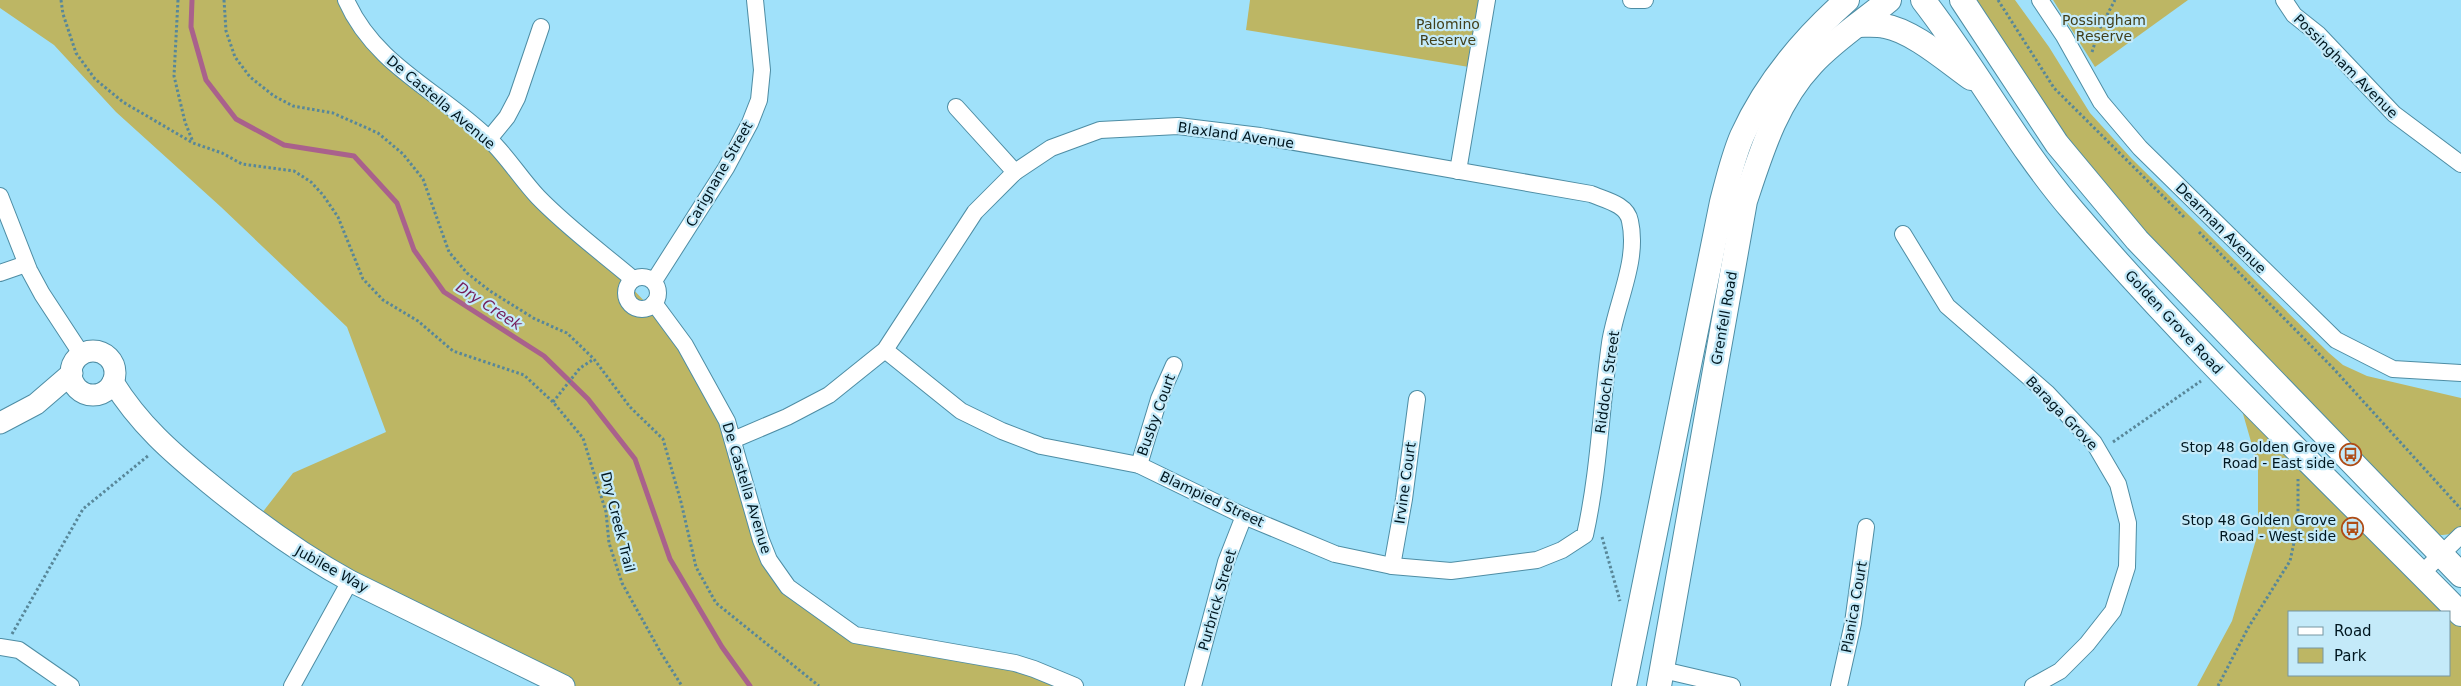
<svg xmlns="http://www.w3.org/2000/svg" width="2461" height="686" font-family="'DejaVu Sans',sans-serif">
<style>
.green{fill:#bdb664;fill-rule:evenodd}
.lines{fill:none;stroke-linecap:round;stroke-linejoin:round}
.stream{stroke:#a9618c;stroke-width:5}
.minor-casing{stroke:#4e8da4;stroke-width:18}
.tertiary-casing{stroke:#4e8da4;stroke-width:23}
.secondary-casing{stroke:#4e8da4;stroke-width:26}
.path{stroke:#588799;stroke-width:3;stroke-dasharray:2.5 2.5;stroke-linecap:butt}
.minor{stroke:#fff;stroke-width:16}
.tertiary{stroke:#fff;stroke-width:21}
.secondary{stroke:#fff;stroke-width:24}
.labels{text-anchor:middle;stroke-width:4.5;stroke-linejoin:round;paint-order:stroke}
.park-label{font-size:14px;fill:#423f1a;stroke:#c4eaf9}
.street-label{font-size:14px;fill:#001720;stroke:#c4eaf9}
.poi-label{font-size:14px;fill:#001720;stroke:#c4eaf9;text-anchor:end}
.water-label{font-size:15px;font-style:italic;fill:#751c58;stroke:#c4eaf9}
</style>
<rect width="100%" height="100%" fill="#a0e1fa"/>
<g class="green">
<polygon points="0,0 346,0 355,20 584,238 650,307 727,421 769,560 855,636 999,660 1075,686 564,686 255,522 293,473 386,432 347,327 221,207 116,112 54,45 0,8"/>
<polygon points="1250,0 1485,0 1475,68 1246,30"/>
<path d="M1976,0H2015L2049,47L2090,113L2132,159L2329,353L2343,365L2367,376L2461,398V527C2452,535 2445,536 2434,534L2142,234L2066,141Z"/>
<polygon points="2053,0 2188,0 2095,67"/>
<path d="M2235,386L2461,614V686H2197L2232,621L2258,533V466ZM2290,612H2450V675H2290Z"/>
</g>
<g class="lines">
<polyline class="stream" points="192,0 191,27 206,80 236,119 284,145 354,156 397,203 414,250 444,292 544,356 588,399 635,459 670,559 722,647 750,686"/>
<defs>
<g id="minor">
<path d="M346,0C375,66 440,91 489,139C507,156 521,179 538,197C567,227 601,252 633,279"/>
<polyline points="1631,0 1645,0"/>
<polyline points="2040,0 2064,36 2101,102 2140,148 2336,340 2393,369 2461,373"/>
<polyline points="2284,0 2294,15 2318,34 2394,114 2461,164"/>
<polyline points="956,107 1015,172"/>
<polyline points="489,139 507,117 517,98 541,27"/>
<polyline points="1458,171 1487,0"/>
<polyline points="0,196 29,270 42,294 82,355"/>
<polyline points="1903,234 1947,306 2047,393 2094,443 2118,484 2128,523 2127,567 2113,611 2087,644 2060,671 2033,686"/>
<polyline points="0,273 26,264"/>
<circle cx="642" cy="293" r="16"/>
<polyline points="654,281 726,168 750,123 759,100 762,70 755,0"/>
<polyline points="654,303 685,345 727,421 761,540 769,560 788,587 855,635 1015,663 1034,669 1075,686"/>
<path d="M733,440L787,417L829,395L885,350L975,212L1015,172L1051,148L1100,130L1178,126L1260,136L1591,194C1605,200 1627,204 1630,221C1639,261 1616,303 1610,343C1601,407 1599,472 1585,535L1562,550L1537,560L1451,571L1392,566L1335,554L1244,516L1139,465L1041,446L1002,431L961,411L885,350"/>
<polyline points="1139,465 1159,399 1174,365"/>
<polyline points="1392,566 1404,499 1417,399"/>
<polyline points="2421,574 2461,535"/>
<polyline points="0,647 19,650 71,686"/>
<polyline points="1663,670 1732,686"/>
<polyline points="292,686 350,581"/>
<polyline points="1193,686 1226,562 1244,516"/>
<polyline points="1839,686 1853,623 1866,527"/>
</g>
<g id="tertiary">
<circle cx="93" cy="373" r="22"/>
<path d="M113,382C139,424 171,452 209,483C254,520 299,553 350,581L564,686"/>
<polyline points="0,423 36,404 72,373"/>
</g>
<g id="secondary">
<path d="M1923,0C1976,68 2017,146 2073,211C2194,353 2330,481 2461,614"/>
<polyline points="1962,0 2057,144 2137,240 2461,575"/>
<path d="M1858,25C1867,25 1876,24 1885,26C1913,31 1947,61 1971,78"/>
<path d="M1624,686L1722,202C1728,179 1733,157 1742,136C1766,83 1804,38 1847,0"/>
<path d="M1659,686L1745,201C1761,153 1776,102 1812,64C1834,40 1864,21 1889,0"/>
</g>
</defs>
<use href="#minor" class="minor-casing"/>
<use href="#tertiary" class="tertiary-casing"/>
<use href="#secondary" class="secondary-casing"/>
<g class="path">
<polyline points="61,0 63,14 76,53 95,79 123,102 193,143 222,153 242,164 294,171 311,182 323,195 338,217 363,279 383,300 418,321 453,351 524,375 553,402 583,438 606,512 609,543 622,583 661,653 682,686"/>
<polyline points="178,0 174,76 185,122 193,142"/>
<polyline points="224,0 226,31 235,57 250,77 274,96 293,106 333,113 378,133 403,154 423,179 449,252 467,273 490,291 535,319 567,333 594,359 630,407 663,439 681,502 696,567 716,603 819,686"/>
<polyline points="1998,0 2054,88 2184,217"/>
<polyline points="2092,52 2099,30 2115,0"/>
<polyline points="2199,232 2333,368 2461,509"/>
<polyline points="553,402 580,368 594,359"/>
<polyline points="2113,442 2201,381"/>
<polyline points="1602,537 1620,601"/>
<polyline points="12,634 83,509 149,455"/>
<polyline points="2218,686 2248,628 2290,561 2298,524 2298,479"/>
</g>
<use href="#minor" class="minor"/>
<use href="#tertiary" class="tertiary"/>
<use href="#secondary" class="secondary"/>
</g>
<defs>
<symbol id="bus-ring" viewBox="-11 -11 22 22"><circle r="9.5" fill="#c4eaf9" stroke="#af4c16" stroke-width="1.5"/><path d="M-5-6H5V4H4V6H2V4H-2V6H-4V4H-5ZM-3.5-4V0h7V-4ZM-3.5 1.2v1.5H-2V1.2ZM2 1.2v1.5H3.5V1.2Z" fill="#af4c16"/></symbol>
</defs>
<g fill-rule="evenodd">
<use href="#bus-ring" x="2338" y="442" width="25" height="25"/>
<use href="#bus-ring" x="2340" y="516" width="25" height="25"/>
</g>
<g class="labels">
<g class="park-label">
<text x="2104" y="25">Possingham<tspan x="2104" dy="16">Reserve</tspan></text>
<text x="1448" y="29">Palomino<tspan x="1448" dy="16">Reserve</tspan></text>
</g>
<g class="street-label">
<text transform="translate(2346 66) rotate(45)" y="5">Possingham Avenue</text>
<text transform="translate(441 102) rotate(40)" y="5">De Castella Avenue</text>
<text transform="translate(1236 135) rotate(8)" y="5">Blaxland Avenue</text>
<text transform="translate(719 174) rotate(-60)" y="5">Carignane Street</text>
<text transform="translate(2221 228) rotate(45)" y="5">Dearman Avenue</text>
<text transform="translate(1724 318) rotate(-80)" y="5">Grenfell Road</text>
<text transform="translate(2174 322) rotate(47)" y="5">Golden Grove Road</text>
<text transform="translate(1607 382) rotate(-82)" y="5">Riddoch Street</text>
<text transform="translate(2062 413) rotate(46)" y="5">Baraga Grove</text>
<text transform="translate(1156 415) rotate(-70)" y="5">Busby Court</text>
<text transform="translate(1405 483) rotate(-82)" y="5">Irvine Court</text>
<text transform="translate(747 488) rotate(73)" y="5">De Castella Avenue</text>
<text transform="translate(1212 499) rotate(25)" y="5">Blampied Street</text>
<text transform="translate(618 522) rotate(76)" y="5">Dry Creek Trail</text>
<text transform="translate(332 569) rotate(29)" y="5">Jubilee Way</text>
<text transform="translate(1217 600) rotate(-74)" y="5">Purbrick Street</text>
<text transform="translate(1854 607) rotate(-80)" y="5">Planica Court</text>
</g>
<g class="poi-label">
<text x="2335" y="452">Stop 48 Golden Grove<tspan x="2335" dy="16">Road - East side</tspan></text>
<text x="2336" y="525">Stop 48 Golden Grove<tspan x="2336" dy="16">Road - West side</tspan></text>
</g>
<g class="water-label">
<text transform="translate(489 306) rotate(33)" y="5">Dry Creek</text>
</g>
</g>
<rect x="2288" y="611" width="162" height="65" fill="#c4eaf9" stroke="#7696a2"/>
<rect x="2298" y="627" width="25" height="8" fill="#ffffff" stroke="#7696a2"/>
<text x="2334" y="636" font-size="15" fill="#001720">Road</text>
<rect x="2298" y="648" width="25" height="15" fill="#bdb664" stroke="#7696a2"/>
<text x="2334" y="661" font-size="15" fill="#001720">Park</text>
</svg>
